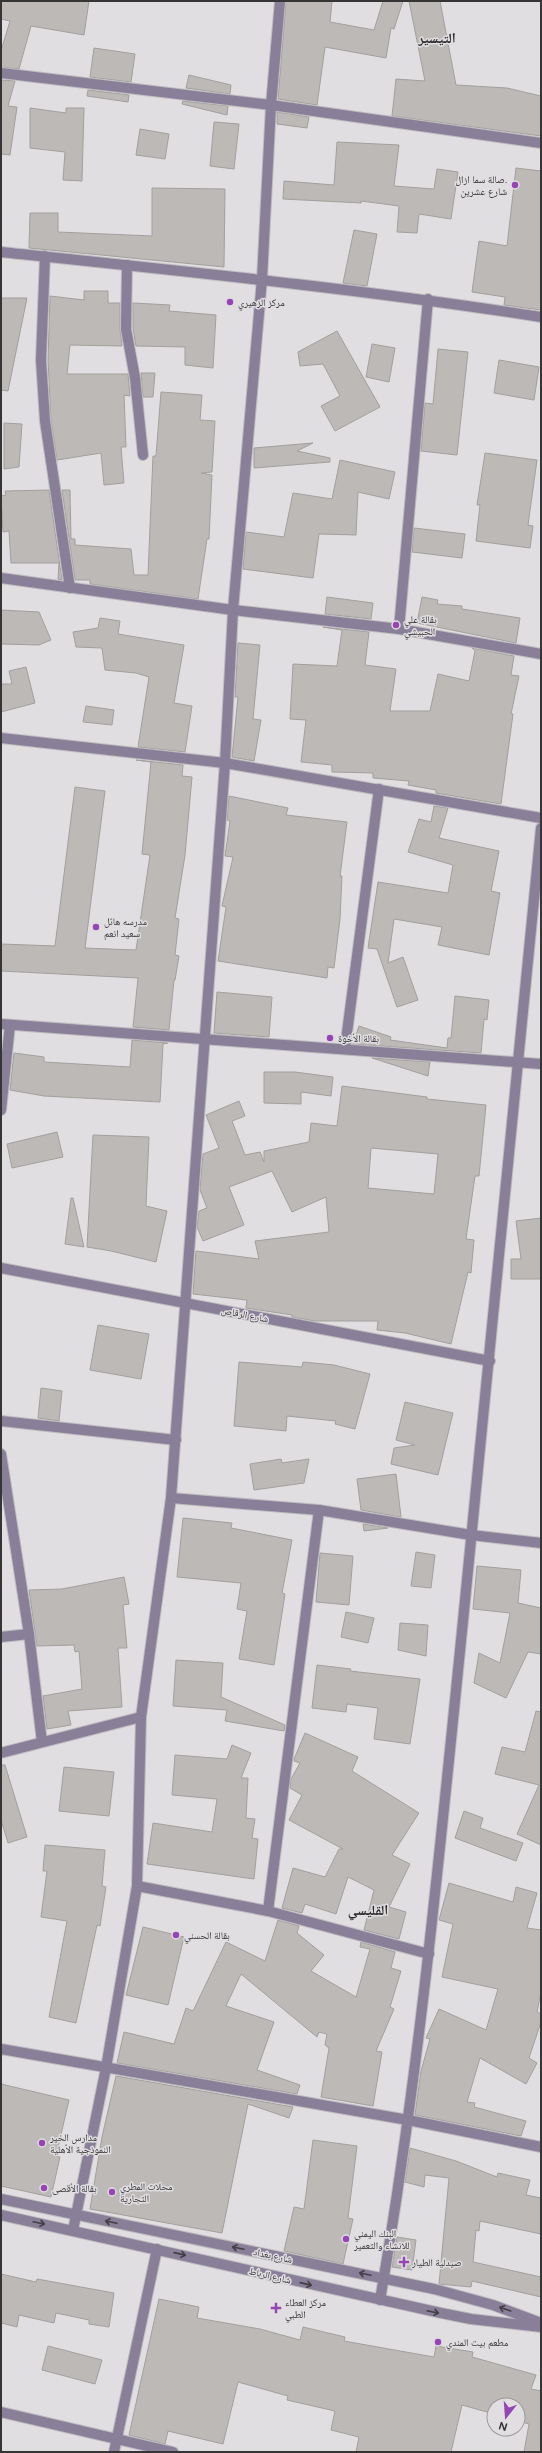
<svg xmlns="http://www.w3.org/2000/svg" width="542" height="2453" font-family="Figtree,'Noto Naskh Arabic',sans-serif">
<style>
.building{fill:#bcb9b6;stroke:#a29f9d;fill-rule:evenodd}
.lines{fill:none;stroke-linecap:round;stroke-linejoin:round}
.minor-casing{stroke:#bebcbf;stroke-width:12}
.minor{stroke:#897f98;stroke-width:10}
.oneway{stroke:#424045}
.poi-dot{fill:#9645b5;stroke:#e0dee1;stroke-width:1.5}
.labels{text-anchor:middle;stroke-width:3;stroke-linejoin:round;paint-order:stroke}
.poi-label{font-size:10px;fill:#363536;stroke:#e0dee1;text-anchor:start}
.street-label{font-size:10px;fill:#363536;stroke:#e0dee1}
.district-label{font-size:14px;font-weight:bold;fill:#2c2a2d;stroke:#e0dee1}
</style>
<rect width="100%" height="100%" fill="#e0dee1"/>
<g class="building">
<polygon points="1,1 89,1 84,35 31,26 19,69 1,67 1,51 10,21 1,19"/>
<polygon points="286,1 332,1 330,22 374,30 383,1 403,1 394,29 391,28 386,58 325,47 317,105 278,99"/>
<polygon points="409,1 440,1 456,85 507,88 541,96 541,136 392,116 396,79 425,81"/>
<polygon points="94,48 135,54 131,82 90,77"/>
<polygon points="189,75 231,85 230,94 186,88"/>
<polygon points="1,80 15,81 8,106 17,107 10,155 1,154"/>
<polygon points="88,90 129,95 128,102 87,96"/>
<polygon points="183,101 228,106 227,115 182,104"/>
<polygon points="30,108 66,113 66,108 84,108 82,181 63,180 65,152 30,148"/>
<polygon points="277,112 309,117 307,128 277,124"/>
<polygon points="214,122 239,124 234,169 210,166"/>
<polygon points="140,129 169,134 165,159 136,155"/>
<polygon points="337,142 399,145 394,186 434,189 437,169 458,172 451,219 419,214 417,233 397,232 399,206 361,201 361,203 283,199 284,181 334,185"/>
<polygon points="516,168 541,171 541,310 504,305 505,297 472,292 479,241 507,246"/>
<polygon points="152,188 225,189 224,267 29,248 30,213 58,213 58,232 152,236"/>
<polygon points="354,230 377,234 367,286 343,283"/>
<polygon points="84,291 108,291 108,303 120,303 120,329 122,346 70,345 67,374 128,374 130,396 124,395 126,447 121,447 124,483 104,485 101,453 57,460 51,420 48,360 50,296 84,300"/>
<polygon points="1,298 27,298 8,391 1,390"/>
<polygon points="133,303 170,305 169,311 216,315 213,368 185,365 185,347 136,346 133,328"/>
<polygon points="337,331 380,407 335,431 321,406 340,396 323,364 300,366 298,352"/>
<polygon points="372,344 395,348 389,382 366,377"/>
<polygon points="438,349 468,352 457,455 421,451 425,403 433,404"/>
<polygon points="499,360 539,367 534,400 494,393"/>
<polygon points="141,373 155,373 153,397 143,397"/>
<polygon points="161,392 202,395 200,420 215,421 212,472 201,473 212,475 209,539 207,539 198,599 90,584 90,580 75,580 62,490 70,490 71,539 75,539 75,545 131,549 134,575 148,575 153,456 156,456"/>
<polygon points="4,423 22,424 19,467 4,469"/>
<polygon points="313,443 297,451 330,458 330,462 254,468 254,448"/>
<polygon points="485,453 537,460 528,525 533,526 530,548 476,541 480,505 477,505"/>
<polygon points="340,460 395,472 389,499 358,492 356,535 319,534 313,578 243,569 246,532 284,537 293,493 332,499"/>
<polygon points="49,490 62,580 58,579 59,563 11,563 9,531 3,532 1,496 6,495 5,491"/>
<polygon points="414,528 465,534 462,558 412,552"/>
<polygon points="327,597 373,603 371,619 325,614"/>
<polygon points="422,597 438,600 437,604 462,606 462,609 520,618 516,643 417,623"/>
<polygon points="1,610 39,612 51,640 39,645 1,644"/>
<polygon points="100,618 120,621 118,634 184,645 174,703 192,706 185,752 138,747 149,677 136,673 105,670 102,648 76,647 73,632 98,628"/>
<polygon points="323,627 369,632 365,665 396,669 390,711 430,711 438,674 469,681 475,651 472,648 514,656 511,675 519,676 511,714 513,714 501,804 436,793 436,790 408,785 409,781 373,778 373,773 332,772 332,765 301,762 306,720 290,719 293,664 337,666 342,630"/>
<polygon points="238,643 260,645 253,719 261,720 254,761 232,757 238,697 235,697"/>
<polygon points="26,667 35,703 1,712 1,684 12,684 9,671"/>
<polygon points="86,706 114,710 112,725 83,722"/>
<polygon points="136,760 183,765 182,776 192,777 185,855 175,918 179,919 175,955 179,956 175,980 174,980 169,1030 133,1027 138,978 1,971 1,944 55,946 75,787 105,791 85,948 136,950 150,855 142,854 151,762"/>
<polygon points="229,796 288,808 286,815 347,822 340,876 342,876 340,919 334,968 328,967 327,978 218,961 226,907 222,906 233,857 225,856 230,821 227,820"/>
<polygon points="434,806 448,808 439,838 499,851 491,891 500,893 489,955 438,945 442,927 394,919 388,963 403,957 418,1000 397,1007 377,949 368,948 378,882 448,893 453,865 408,852 419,819 431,822"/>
<polygon points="217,992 272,997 269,1037 214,1033"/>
<polygon points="455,996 489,1000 487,1020 484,1019 481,1053 353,1044 359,1026 391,1037 390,1040 447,1048 448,1038 451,1038"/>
<polygon points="132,1040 168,1043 163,1044 160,1102 44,1096 10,1090 14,1053 44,1057 44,1062 130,1067"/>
<polygon points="372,1058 430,1062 428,1076"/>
<polygon points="264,1072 295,1072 333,1077 331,1096 301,1092 301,1104 264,1103"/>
<path d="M342,1086L427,1097V1099L486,1105L479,1176H475L466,1239L474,1240L471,1273L468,1272L451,1344L405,1333L377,1330L378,1321H315L292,1317V1315L246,1308L247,1300L193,1294L196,1251L259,1259L255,1241L329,1232L326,1197L292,1212L272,1171L229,1187L244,1225L203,1241L197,1227L199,1211L207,1208L200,1190L203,1154L219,1148L206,1115L239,1101L245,1116L232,1121L245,1155L260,1152L264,1162V1151L309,1142L311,1123L337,1126ZM371,1148L438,1154L434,1194L368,1188Z"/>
<polygon points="57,1132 63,1157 12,1168 7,1144"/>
<polygon points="93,1135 149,1137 146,1206 167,1211 156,1262 111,1251 87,1247"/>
<polygon points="71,1198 73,1198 84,1247 65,1244"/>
<polygon points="541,1218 541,1279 511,1279 511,1259 521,1259 516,1221"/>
<polygon points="98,1325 149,1334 141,1379 90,1370"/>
<polygon points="239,1362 302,1367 303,1362 334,1365 370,1374 355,1429 335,1424 336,1421 287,1416 286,1431 234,1426"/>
<polygon points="41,1388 62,1391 59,1421 38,1418"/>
<polygon points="405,1402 453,1413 438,1475 391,1464 394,1448 415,1445 396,1440"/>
<polygon points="281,1459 282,1463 309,1459 304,1483 254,1490 250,1464"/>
<polygon points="396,1474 401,1517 361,1510 357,1479"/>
<polygon points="183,1518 232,1523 231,1528 292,1540 282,1593 285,1594 274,1665 239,1659 247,1611 237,1609 241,1583 177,1577"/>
<polygon points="363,1524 388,1528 364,1531"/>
<polygon points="416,1552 435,1555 431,1588 411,1586"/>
<polygon points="320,1553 353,1556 349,1605 316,1602"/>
<polygon points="477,1566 521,1570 518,1603 541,1608 541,1654 528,1652 506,1698 474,1683 479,1653 500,1663 510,1613 473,1609"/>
<polygon points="124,1577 129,1604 123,1605 127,1648 118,1648 122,1707 68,1711 71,1725 47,1729 43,1696 82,1689 79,1651 75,1652 74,1645 37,1646 29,1590 62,1589"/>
<polygon points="346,1612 374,1618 368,1643 341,1637"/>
<polygon points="400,1623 428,1625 426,1656 398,1650"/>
<polygon points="176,1660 223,1663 221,1697 285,1725 284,1731 225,1721 227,1710 173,1706"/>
<polygon points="317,1665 351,1669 350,1671 420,1679 410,1744 374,1739 378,1708 347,1704 346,1712 312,1708"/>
<polygon points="536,1711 541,1712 541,1845 517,1834 539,1785 495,1774 502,1747 525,1752"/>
<polygon points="305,1733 358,1757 352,1771 419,1813 392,1855 410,1864 389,1907 406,1912 399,1939 364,1930 374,1890 348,1877 336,1914 305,1904 302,1913 282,1908 293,1868 325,1877 339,1849 343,1849 289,1820 302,1795 290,1788 291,1779 300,1763 294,1761 294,1759"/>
<polygon points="232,1745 251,1753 241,1778 248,1778 246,1818 255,1819 252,1838 258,1839 254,1879 147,1864 153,1823 212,1832 217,1799 172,1795 175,1755 227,1759"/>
<polygon points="1,1765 5,1765 27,1837 8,1843 1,1820"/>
<polygon points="64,1767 114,1772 109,1816 59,1811"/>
<polygon points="464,1811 483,1818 480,1828 523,1843 516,1861 455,1838"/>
<polygon points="45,1845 105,1850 102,1886 106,1887 100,1926 97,1925 76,2023 49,2017 67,1921 41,1917 47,1871 43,1871"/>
<polygon points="449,1883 513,1902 516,1887 537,1893 527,1928 541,1930 541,1992 537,2012 541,2014 541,2022 529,2058 537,2063 526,2084 480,2058 467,2102 475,2103 474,2107 526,2121 521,2136 415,2115 421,2071 430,2039 426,2038 439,2009 486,2030 498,1989 442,1977 453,1924 439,1920"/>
<polygon points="278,1920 299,1926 297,1933 324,1955 311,1971 356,1997 370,1949 360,1947 361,1942 395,1952 391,1968 401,1971 390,2007 394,2009 376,2051 382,2052 373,2106 321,2097 329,2048 325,2045 327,2034 319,2032 317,2037 241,1974 226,2006 274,2022 257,2070 300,2085 297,2094 117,2063 124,2032 174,2044 186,2008 193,2011 226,1942 265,1961"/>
<polygon points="143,1927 184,1937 168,2005 126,1995"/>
<polygon points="116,2076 293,2107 289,2118 248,2104 222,2233 90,2209 102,2137"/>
<polygon points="1,2084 69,2100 56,2156 60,2157 51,2197 1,2186"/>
<polygon points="313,2140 357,2146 348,2218 353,2219 343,2264 284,2251 294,2207 304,2209"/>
<polygon points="410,2148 456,2161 497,2177 498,2173 530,2180 526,2195 541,2198 541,2234 480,2221 479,2231 476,2230 473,2262 541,2277 541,2297 472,2281 471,2287 439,2284 449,2178 425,2175 424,2187 405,2182"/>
<polygon points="397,2237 416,2240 412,2270 392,2267"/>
<polygon points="1,2274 36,2282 37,2279 114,2293 109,2327 89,2324 89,2320 56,2313 54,2323 19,2315 17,2327 1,2323"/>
<polygon points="159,2299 199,2307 197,2318 260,2329 300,2340 303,2327 345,2337 344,2341 434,2357 436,2346 473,2352 472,2357 536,2375 531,2389 541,2391 541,2452 524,2452 529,2424 518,2421 518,2405 494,2405 494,2414 462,2405 451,2452 356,2452 359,2437 331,2430 335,2411 287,2400 288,2396 238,2382 223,2444 168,2431 165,2444 129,2435"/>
<polygon points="48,2346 102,2360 95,2384 42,2370"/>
</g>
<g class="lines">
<defs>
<g id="minor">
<polyline points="1,73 271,105 541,143"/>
<path d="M1,252C181,271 362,289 541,317"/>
<polyline points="45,256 41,360 45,421 70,588"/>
<polyline points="127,265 126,329 135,378 143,455"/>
<polyline points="1,578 233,610 399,629 541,654"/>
<polyline points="399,629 428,299"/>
<polyline points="1,738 225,763 541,818"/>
<polyline points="1,1024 541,1064"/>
<polyline points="345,1048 379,789"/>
<polyline points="1,1110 10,1025"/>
<polyline points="1,1268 490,1361"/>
<polyline points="1,1421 176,1440"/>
<polyline points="1,1454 29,1634 42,1742"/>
<polyline points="171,1498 319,1510 471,1535 541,1543"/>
<polyline points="1,1637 29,1634"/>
<polyline points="1,1753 141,1717"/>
<polyline points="137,1886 268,1911 429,1954"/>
<polyline points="268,1911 319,1510"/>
<polyline points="1,2049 408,2120 541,2147"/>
<polyline points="1,2199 434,2289 493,2305 541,2323"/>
<polyline points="1,2215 441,2313 471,2319 541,2327"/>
<polyline points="73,2230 106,2068 137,1886 141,1717 171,1498 225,763 233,610 262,279 271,105 280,1"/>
<path d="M380,2300C419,2075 440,1848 463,1621C489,1356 517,1092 541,828"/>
<polyline points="1,2412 173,2452"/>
<polyline points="114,2452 157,2249"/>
</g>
</defs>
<use href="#minor" class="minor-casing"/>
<use href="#minor" class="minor"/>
</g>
<defs><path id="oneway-shaft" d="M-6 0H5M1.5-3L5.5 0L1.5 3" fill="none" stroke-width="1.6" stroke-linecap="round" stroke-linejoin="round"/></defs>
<g class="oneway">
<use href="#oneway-shaft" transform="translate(111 2222) rotate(-168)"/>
<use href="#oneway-shaft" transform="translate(39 2223) rotate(12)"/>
<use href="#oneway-shaft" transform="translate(238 2248) rotate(-168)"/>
<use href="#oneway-shaft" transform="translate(180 2254) rotate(13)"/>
<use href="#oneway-shaft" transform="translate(365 2274) rotate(-168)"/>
<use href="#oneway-shaft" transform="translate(306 2284) rotate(13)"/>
<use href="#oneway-shaft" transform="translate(505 2309) rotate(-161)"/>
<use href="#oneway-shaft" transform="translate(433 2312) rotate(12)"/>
</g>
<g class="poi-dot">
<circle cx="515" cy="185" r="4"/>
<circle cx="230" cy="302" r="4"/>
<circle cx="396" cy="625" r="4"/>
<circle cx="96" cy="927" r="4"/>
<circle cx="330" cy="1038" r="4"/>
<circle cx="176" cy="1935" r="4"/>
<circle cx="42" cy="2143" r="4"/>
<circle cx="44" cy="2188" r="4"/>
<circle cx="112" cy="2192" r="4"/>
<circle cx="346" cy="2239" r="4"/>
<path d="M402 2256h4v4h4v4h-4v4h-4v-4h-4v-4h4z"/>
<path d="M274 2302h4v4h4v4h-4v4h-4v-4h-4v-4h4z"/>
<circle cx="438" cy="2342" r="4"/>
</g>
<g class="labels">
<g class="poi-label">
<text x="507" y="183" text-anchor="end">صالة سما ازال.<tspan x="507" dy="12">شارع عشرين</tspan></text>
<text x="238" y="306">مركز الزهيري</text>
<text x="404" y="623">بقالة علي<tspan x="404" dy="12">الحبيشي</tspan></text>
<text x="104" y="925">مدرسه هائل<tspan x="104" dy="12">سعيد انعم</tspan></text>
<text x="338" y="1042">بقالة الأخوة</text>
<text x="184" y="1939">بقالة الحسني</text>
<text x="50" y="2141">مدارس الخير<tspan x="50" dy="12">النموذجية الأهلية</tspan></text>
<text x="120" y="2190">محلات المطري<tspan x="120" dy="12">التجارية</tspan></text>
<text x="52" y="2192">بقالة الأقصى</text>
<text x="354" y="2237">البنك اليمني<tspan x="354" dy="12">للانشاء والتعمير</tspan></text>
<text x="412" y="2266">صيدلية الطيار</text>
<text x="285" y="2306">مركز العطاء<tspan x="285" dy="12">الطبي</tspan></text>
<text x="446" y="2346">مطعم بيت المندي</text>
</g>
<g class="street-label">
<text transform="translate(245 1314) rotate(11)" y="4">شارع الرقاص</text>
<text transform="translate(273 2255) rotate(12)" y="4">شارع بغداد</text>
<text transform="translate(270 2275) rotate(13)" y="4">شارع الرباط</text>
</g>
<g class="district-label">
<text x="437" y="43">التيسير</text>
<text x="368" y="1915">القليسي</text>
</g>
</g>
<rect width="542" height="2453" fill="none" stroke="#363536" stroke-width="4"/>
<g transform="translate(506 2417) rotate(197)"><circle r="19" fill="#e0dee1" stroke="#9c9a9d"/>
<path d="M0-3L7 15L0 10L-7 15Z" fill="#9645b5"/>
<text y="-6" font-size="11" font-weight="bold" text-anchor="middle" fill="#363536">N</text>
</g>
</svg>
